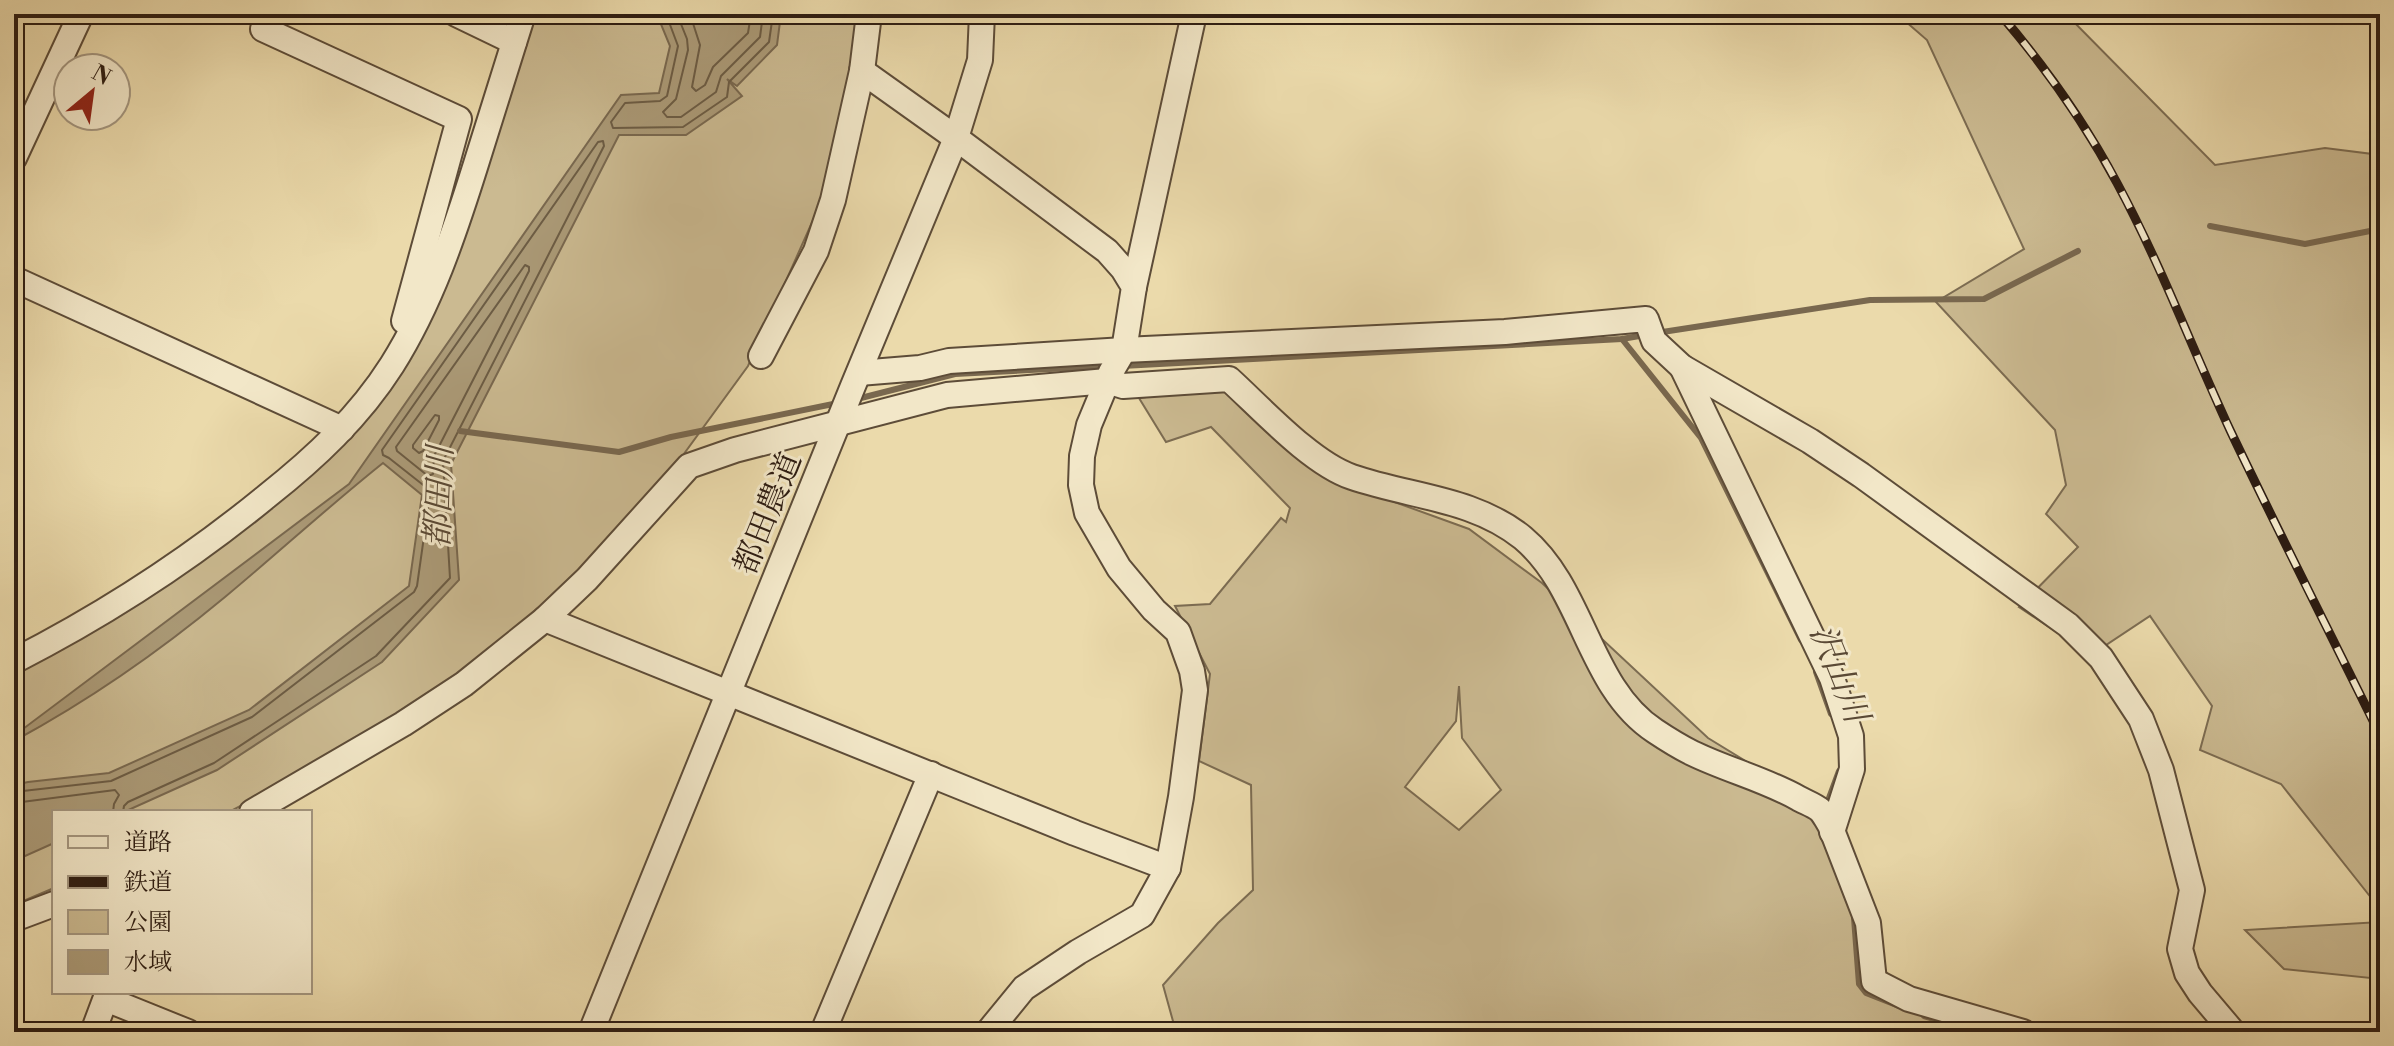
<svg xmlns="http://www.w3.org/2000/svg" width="2394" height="1046" font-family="'Libre Bodoni','Noto Serif JP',serif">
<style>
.green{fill:#cbba91;stroke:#7c6c52;stroke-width:2;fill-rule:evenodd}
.water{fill:#ab9a77;stroke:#79684f;stroke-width:2}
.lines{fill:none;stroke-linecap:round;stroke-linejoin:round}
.shore{stroke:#6c5c44;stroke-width:2}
.stream{stroke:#79684f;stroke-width:6}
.minor-casing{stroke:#5d4c38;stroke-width:28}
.minor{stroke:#f2e7c8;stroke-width:24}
.rail-casing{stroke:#2e1d12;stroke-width:9}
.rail{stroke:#f2e7c8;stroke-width:6;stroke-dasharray:18;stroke-linecap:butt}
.labels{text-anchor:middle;stroke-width:6;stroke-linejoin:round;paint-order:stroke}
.street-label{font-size:32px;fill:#2e1d12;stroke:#f2e7c8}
.water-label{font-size:34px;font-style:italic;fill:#5a4935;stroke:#f2e7c8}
</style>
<rect width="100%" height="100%" fill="#ebdaab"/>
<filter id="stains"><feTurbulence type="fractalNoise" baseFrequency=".0025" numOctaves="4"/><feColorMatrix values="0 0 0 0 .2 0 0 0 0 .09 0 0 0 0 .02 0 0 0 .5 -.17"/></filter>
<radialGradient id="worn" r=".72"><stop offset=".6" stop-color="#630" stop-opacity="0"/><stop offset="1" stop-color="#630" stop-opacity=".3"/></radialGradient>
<g class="green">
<polygon points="530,14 862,14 826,191 748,366 635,521 494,650 372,737 229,812 54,812 54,888 14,905 14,668 229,527 415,339"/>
<polygon points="1897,14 2066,14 2215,165 2325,148 2380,155 2380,909 2281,784 2200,750 2212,706 2150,616 2091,655 2019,607 2078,547 2046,514 2066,485 2055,430 1936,302 2024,249 1927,40"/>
<path d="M1230,386L1367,492L1469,529L1542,583L1708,738L1814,803L1893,988L2018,1032H1176L1163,985L1218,923L1253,890L1251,785L1199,761L1210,674L1175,606L1210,604L1281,518L1286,522L1290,508L1211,427L1166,442L1139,398ZM1459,686L1462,738L1501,790L1459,830L1405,787L1456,721Z"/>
<polygon points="2380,922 2380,979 2284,969 2245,930"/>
</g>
<path class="water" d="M659,14H781L777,45L737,86L727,79L742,96L686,135H619L451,464L459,580L382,662L217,770L124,812H54V843L14,861V785L28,782L109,773L249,710L409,586L422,495L383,463C329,506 278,553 225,597C160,651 88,701 14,741V733L23,729L349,484L621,95L659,93L670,46L658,17Z"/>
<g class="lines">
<g class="shore">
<polyline points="666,14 678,46 667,96 660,101 625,103 611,122 613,128 683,127 727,97 729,82 769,42 773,14"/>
<polyline points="677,14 687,39 688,50 676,99 663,112 667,117 681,117 716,92 721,76 760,37 763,14"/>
<polyline points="690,14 700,45 692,87 696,91 705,85 713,67 748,33 751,14"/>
<polygon points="525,265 529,267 529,271 434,456 433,474 428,476 397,451 396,447"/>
<polygon points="435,415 439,416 439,420 423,451 419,453 413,448 413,445"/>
<polyline points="14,792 111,781 252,717 414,592 417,586 430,494 427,488 389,458 383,455 382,450 598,142 603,141 604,146 443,461 450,578 376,656 214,763 128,802 124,806 123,812"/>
<polyline points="14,803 115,790 119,795 114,804 113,812"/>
</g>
<g class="stream">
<polyline points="2210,226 2305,244 2380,229"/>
<polyline points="1656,333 1870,300 1984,299 2078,251"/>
<polyline points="1622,339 1701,438 1801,640"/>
<polyline points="1122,366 1622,339 1645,335"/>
<polyline points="853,400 955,374 1106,366"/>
<polyline points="460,431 619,452 671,437 838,403"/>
<polyline points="1816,672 1831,714"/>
<polyline points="1826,806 1839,771"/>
<polyline points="1854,918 1859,984 1866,993 1899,1006"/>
<polyline points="1924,1016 1978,1032"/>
</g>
<defs>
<g id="minor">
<polyline points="269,14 263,29 459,119 404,321"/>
<polyline points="456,14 514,42"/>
<polyline points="862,71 956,138 1107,251 1123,269 1134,287 1124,350 1111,372 1089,425 1082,456 1081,485 1087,513 1119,568 1154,610 1178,632 1192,671 1195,690 1181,797 1168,868 1142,915 1078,952 1024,988 988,1032"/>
<polyline points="14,158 81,14"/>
<polyline points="14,279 342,429"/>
<polyline points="1134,287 1194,14"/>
<polyline points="761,356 816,251 833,200 862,71 869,14"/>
<polyline points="1682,367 1832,678 1851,736 1852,769 1832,832"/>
<polyline points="859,373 920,368 949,361 1124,350 1505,332 1646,319 1654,341 1682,367 1810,441 1861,475 2068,625 2101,658 2141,719 2161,770 2192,890 2180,949 2187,973 2200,993 2233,1032"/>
<polyline points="545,619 1075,833 1168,868"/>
<path d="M14,661C104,615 189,560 267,496C315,458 359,417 392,365C431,303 454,234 476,164C492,114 507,64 523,14"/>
<path d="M252,812L403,724L464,684L545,619L587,579L689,466L735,450L947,395L1107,381L1123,386L1229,379C1262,409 1311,463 1352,477C1410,497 1474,498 1523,538C1584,589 1588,687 1655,731C1667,739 1680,747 1692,753C1727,770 1764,779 1798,798C1805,802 1814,805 1820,810C1824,814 1827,820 1830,825L1868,923L1874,981L1909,999L2023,1032"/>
<polyline points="14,919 54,904"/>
<polyline points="106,999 188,1032"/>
<polyline points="93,1032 108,992"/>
<polyline points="591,1032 853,386 956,138 980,60 982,14"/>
<polyline points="823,1032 931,774"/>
</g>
</defs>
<use href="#minor" class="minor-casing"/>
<use href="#minor" class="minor"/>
<defs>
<path id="rail" d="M2000,14C2043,64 2086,125 2117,183C2160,263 2192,348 2230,430C2279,533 2330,633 2380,735"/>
</defs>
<use href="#rail" class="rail-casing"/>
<use href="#rail" class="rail"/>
</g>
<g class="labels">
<g class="street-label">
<text transform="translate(767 513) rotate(-68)" y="11">都田農道</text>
</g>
<g class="water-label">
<text transform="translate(438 497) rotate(-88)" y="12">都田川</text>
<text transform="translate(1840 673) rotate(68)" y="12">沢山川</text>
</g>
</g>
<rect width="2394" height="1046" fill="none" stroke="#ebdaab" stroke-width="48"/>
<rect x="16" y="16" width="2362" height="1014" fill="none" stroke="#2e1d12" stroke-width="4"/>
<rect x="24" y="24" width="2346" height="998" fill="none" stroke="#2e1d12" stroke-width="2"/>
<rect x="52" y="810" width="260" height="184" fill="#f2e7c8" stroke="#a4967f" stroke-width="2"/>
<rect x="68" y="836" width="40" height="12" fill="#f2e7c8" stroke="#a4967f" stroke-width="2"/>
<text x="124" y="850" font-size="24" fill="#2e1d12">道路</text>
<rect x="68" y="876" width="40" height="12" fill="#2e1d12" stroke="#a4967f" stroke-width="2"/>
<text x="124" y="890" font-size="24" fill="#2e1d12">鉄道</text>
<rect x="68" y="910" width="40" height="24" fill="#cbba91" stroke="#a4967f" stroke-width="2"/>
<text x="124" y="930" font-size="24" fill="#2e1d12">公園</text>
<rect x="68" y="950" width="40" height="24" fill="#ab9a77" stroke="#a4967f" stroke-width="2"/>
<text x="124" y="970" font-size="24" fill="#2e1d12">水域</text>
<g transform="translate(92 92) rotate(29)"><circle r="38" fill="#f2e7c8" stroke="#a4967f" stroke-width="2"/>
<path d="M0-6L14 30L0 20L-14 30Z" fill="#8f2418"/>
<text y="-12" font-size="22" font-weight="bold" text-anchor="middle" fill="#2e1d12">N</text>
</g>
<rect width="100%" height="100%" filter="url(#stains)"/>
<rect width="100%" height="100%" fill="url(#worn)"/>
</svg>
